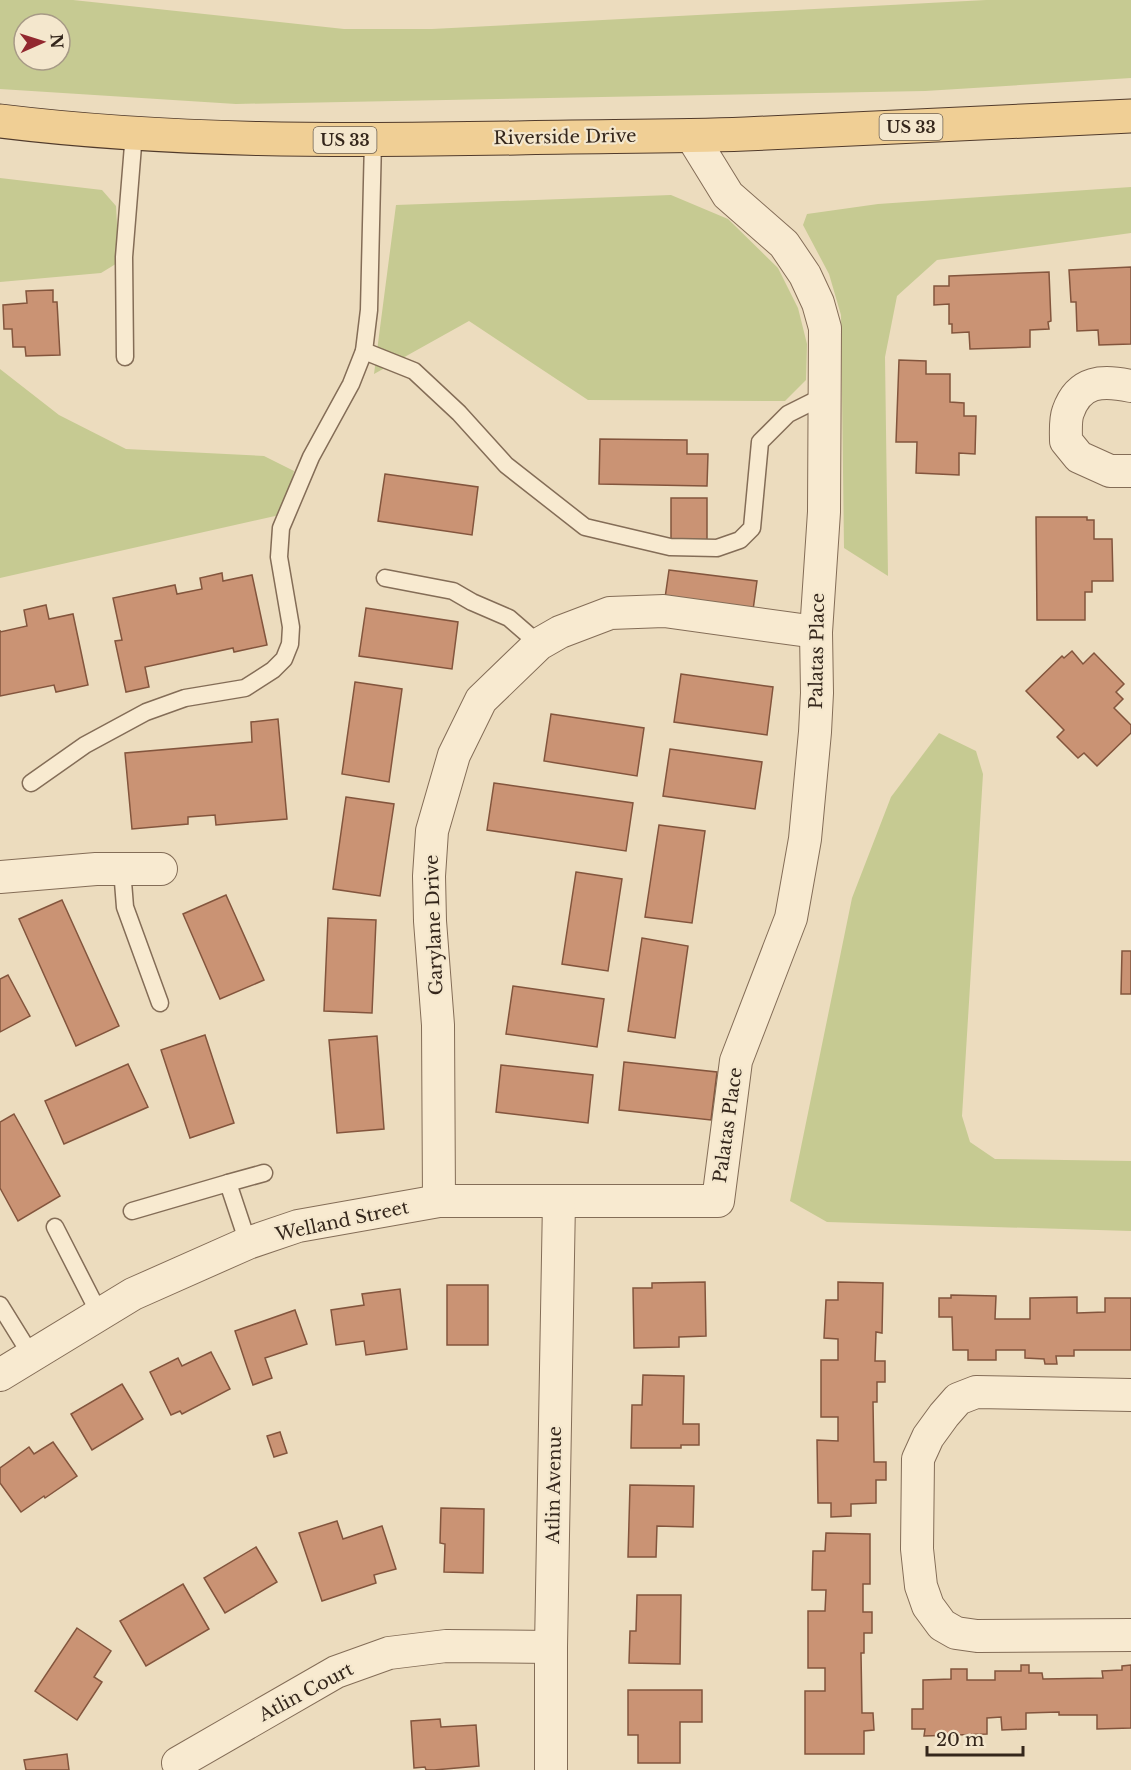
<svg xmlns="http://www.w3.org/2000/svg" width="1131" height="1770" font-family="'Libre Baskerville',serif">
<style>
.green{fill:#c6ca92;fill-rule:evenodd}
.building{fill:#ca9374;stroke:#83553d;stroke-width:1.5}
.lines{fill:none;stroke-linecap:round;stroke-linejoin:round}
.lane-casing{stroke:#846d57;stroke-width:19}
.street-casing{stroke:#846d57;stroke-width:34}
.primary-casing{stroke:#513b2c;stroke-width:35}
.lane{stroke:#f8ead0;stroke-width:16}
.street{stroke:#f8ead0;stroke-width:32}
.primary{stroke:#f0cf95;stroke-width:33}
.labels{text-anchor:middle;stroke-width:4.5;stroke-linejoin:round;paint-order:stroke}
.shield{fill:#f4e7cd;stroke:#6e6050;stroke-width:1.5}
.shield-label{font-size:16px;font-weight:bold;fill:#34261b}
.street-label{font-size:18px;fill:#34261b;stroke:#f4e7cd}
</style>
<rect width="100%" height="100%" fill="#ecdcbe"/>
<g class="green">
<path d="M0,0H73L344,29H432L986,0H1131V78L925,91L236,104L0,89ZM24,24H60V60H24Z"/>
<polygon points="0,178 102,190 116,206 119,262 101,273 0,282"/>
<polygon points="1131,187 1131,233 937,260 897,296 885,357 888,576 844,548 841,315 829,274 803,225 807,214 878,204"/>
<polygon points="671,195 728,219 778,268 798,308 807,344 806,380 785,401 588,400 469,321 374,374 396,205"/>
<polygon points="0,369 59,415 126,449 264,456 294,471 284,514 0,578"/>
<polygon points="939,733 976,751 983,774 962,1116 970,1142 995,1159 1131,1161 1131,1231 827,1222 790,1201 852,898 891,797"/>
</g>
<g class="building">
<polygon points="1131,267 1131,344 1099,345 1098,330 1077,331 1076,302 1071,302 1069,270"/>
<polygon points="1049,272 1051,321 1048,322 1049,329 1030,330 1030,347 970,349 969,332 952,333 952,324 949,324 949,304 934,305 934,286 949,286 949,276"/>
<polygon points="53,290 53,302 57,302 60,355 26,356 25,347 13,347 12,329 4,329 3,305 27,303 26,291"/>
<polygon points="899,360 926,361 926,374 950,374 950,402 964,403 964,416 976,416 975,454 959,453 959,475 916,473 917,442 896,442"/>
<polygon points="600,439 687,440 687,454 708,454 707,486 599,484"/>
<polygon points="385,474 478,487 472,535 378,521"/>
<polygon points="671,498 707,498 707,541 671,540"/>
<polygon points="1036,517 1087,517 1087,520 1094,520 1094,539 1112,539 1113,581 1092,581 1092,592 1085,592 1085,620 1037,620"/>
<polygon points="669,570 757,581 753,610 665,598"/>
<polygon points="222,573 223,581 252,575 267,645 234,652 233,648 145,667 149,687 126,692 115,641 122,640 113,598 175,585 177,594 202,589 200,578"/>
<polygon points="46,605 49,619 73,614 88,685 56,692 54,685 0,696 0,630 0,632 27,626 24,610"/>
<polygon points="366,608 458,622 452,669 359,656"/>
<polygon points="1072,651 1083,664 1094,653 1124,684 1116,692 1123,699 1114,708 1131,725 1131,733 1097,766 1084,753 1078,758 1057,737 1064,730 1026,691 1062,656 1064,658"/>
<polygon points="681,674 773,687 767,735 674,722"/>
<polygon points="355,682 402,689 389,782 342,774"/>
<polygon points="551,714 644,728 637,776 544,761"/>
<polygon points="278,719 287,819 216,825 215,815 188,817 188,824 132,829 125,753 252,742 251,722"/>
<polygon points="670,749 762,762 755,809 663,796"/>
<polygon points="494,783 633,803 626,851 487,830"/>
<polygon points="346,797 394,804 380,896 333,889"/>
<polygon points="659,825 705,831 692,923 645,917"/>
<polygon points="576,872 622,879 608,971 562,964"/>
<polygon points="226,895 264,980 220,999 183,914"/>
<polygon points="62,900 119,1026 76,1046 19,919"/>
<polygon points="328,918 376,920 372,1013 324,1011"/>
<polygon points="642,938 688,946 675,1038 628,1031"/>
<polygon points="1122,951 1131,951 1131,994 1121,994"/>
<polygon points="8,975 30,1016 0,1032 0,979"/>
<polygon points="513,986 604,999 597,1047 506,1034"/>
<polygon points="205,1035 234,1123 190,1138 161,1050"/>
<polygon points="377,1036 384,1129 337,1133 329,1040"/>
<polygon points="624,1062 717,1072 711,1120 619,1110"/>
<polygon points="128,1064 148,1107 64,1144 45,1101"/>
<polygon points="501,1065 593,1075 588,1123 496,1112"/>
<polygon points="14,1114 60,1196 18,1221 0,1188 0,1122"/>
<polygon points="705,1282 706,1336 679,1337 679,1347 634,1348 633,1288 652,1288 652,1283"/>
<polygon points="838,1282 883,1283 882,1333 876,1332 875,1361 885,1361 885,1382 877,1382 877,1402 873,1402 874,1462 886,1462 886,1480 876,1480 876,1503 851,1504 851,1516 831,1517 831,1503 818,1503 817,1440 838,1441 838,1417 821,1417 821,1360 838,1360 838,1339 824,1338 826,1300 838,1300"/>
<rect x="447" y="1285" width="41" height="60"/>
<polygon points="400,1289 407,1349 366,1355 364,1341 336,1345 331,1310 364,1305 362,1294"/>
<polygon points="951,1295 996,1296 995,1319 1030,1319 1030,1298 1077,1297 1077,1313 1105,1312 1105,1298 1131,1298 1131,1350 1074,1350 1074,1356 1056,1356 1057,1364 1045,1364 1044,1359 1025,1358 1025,1350 996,1350 996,1360 968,1360 968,1350 953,1350 952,1317 939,1317 939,1298 951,1298"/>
<polygon points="295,1310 307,1344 265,1358 272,1378 253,1385 235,1331"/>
<polygon points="211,1352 230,1389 182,1414 180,1411 171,1415 150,1372 178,1358 182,1366"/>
<polygon points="643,1375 684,1376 683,1424 699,1424 699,1445 681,1445 681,1448 631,1448 632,1405 642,1405"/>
<polygon points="122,1384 143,1419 92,1450 71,1414"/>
<polygon points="280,1432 287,1453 274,1457 267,1436"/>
<polygon points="53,1442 77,1476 45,1498 44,1496 21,1512 0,1483 0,1468 29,1447 34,1454"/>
<polygon points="630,1485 694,1486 693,1527 657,1526 656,1557 628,1557"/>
<polygon points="441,1508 484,1509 483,1573 444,1572 445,1544 440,1543"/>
<polygon points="337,1521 343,1539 382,1526 396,1569 374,1575 376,1583 322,1601 299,1533"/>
<polygon points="826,1533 870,1534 870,1584 863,1584 863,1612 872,1612 872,1633 864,1633 864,1653 861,1653 862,1713 873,1713 874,1730 864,1731 864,1754 805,1754 805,1691 825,1691 825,1668 808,1668 808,1611 825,1611 826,1590 812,1590 813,1551 825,1551"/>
<polygon points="256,1547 277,1582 225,1613 204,1578"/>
<polygon points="183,1584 209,1629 146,1666 120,1621"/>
<polygon points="637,1595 681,1595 680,1664 629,1663 630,1631 636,1631"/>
<polygon points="77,1628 111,1651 94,1677 102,1682 77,1720 35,1691"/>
<polygon points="1021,1665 1029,1665 1029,1673 1042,1673 1043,1679 1103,1678 1102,1671 1122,1670 1122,1666 1131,1665 1131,1728 1097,1729 1097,1715 1059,1715 1059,1712 1026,1713 1026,1729 1002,1730 1001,1717 987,1718 987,1734 924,1736 925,1729 912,1729 912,1709 923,1709 923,1680 951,1679 951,1669 967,1669 967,1680 995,1680 995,1671 1021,1671"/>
<polygon points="628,1690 702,1690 702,1722 680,1722 680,1763 638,1763 638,1735 628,1735"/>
<polygon points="440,1719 441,1727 476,1725 479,1766 434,1770 426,1770 425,1767 414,1768 411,1721"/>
<polygon points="67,1754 69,1770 26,1770 24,1760"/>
</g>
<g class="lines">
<defs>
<g id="lane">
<polyline points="364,351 414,371 459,413 506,465 585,527 670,547 717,548 740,540 752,528 760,442 788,414 824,396"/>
<polyline points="125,357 124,257 134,133"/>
<polyline points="385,578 453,591 472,602 509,618 539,644"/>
<polyline points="31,783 85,745 146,712 185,698 245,688 273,670 284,659 290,644 291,627 279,557 281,528 311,457 351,384 364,351 369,310 373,140"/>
<polyline points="122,869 125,907 160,1003"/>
<polyline points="228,1183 264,1173"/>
<polyline points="132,1211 228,1183 248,1243"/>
<polyline points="55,1227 99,1313"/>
<polyline points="0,1305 31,1355"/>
</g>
<g id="street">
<path d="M1131,386C1103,380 1079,380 1068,412C1065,420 1066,432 1066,441L1079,457L1110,471H1131"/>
<polyline points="0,877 96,869 161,869"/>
<polyline points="439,1201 438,1025 430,921 429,876 432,831 454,755 481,700 539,644 560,632 610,613 664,611 816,632"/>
<polyline points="0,1375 133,1294 248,1243 298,1226 439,1201 718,1201 736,1061 791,918 805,839 815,732 817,693 816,632 824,512 825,328 818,303 805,275 784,244 728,195 691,135"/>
<polyline points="1131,1395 976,1392 958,1399 944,1415 928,1437 918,1459 917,1549 921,1586 928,1606 942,1625 956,1633 977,1636 1131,1635"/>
<polyline points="178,1763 336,1672 389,1653 446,1646 551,1647"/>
<polyline points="551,1770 551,1647 559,1201"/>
</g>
<path id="primary" d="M0,121C171,142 345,141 517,138C593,136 669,137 745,134C873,129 1002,122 1131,116"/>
</defs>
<use href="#lane" class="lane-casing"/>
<use href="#street" class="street-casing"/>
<use href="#primary" class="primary-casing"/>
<use href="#lane" class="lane"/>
<use href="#street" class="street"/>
<use href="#primary" class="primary"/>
</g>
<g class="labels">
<g class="shield">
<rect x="879.5" y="114" width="63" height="26" rx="4.5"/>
<rect x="313.5" y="127" width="63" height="26" rx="4.5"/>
</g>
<g class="shield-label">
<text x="911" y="133">US 33</text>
<text x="345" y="146">US 33</text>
</g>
<g class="street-label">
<text transform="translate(565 137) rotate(-1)" y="6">Riverside Drive</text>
<text transform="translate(817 651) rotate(-89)" y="6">Palatas Place</text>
<text transform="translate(434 925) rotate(-92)" y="6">Garylane Drive</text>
<text transform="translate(728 1125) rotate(-82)" y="6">Palatas Place</text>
<text transform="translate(342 1221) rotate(-12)" y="6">Welland Street</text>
<text transform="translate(554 1485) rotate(-89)" y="6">Atlin Avenue</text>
<text transform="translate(306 1692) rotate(-28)" y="6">Atlin Court</text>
</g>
</g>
<g transform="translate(42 42) rotate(87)"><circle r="28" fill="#f4e7cd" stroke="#a79a86" stroke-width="1.5"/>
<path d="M0-4.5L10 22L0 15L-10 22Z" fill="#92282f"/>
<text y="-9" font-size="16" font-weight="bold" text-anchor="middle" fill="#34261b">N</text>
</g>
<path d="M927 1746v9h96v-9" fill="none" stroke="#34261b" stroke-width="3"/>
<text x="936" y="1746" font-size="18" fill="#34261b" stroke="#f4e7cd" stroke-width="4.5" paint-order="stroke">20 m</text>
</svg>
